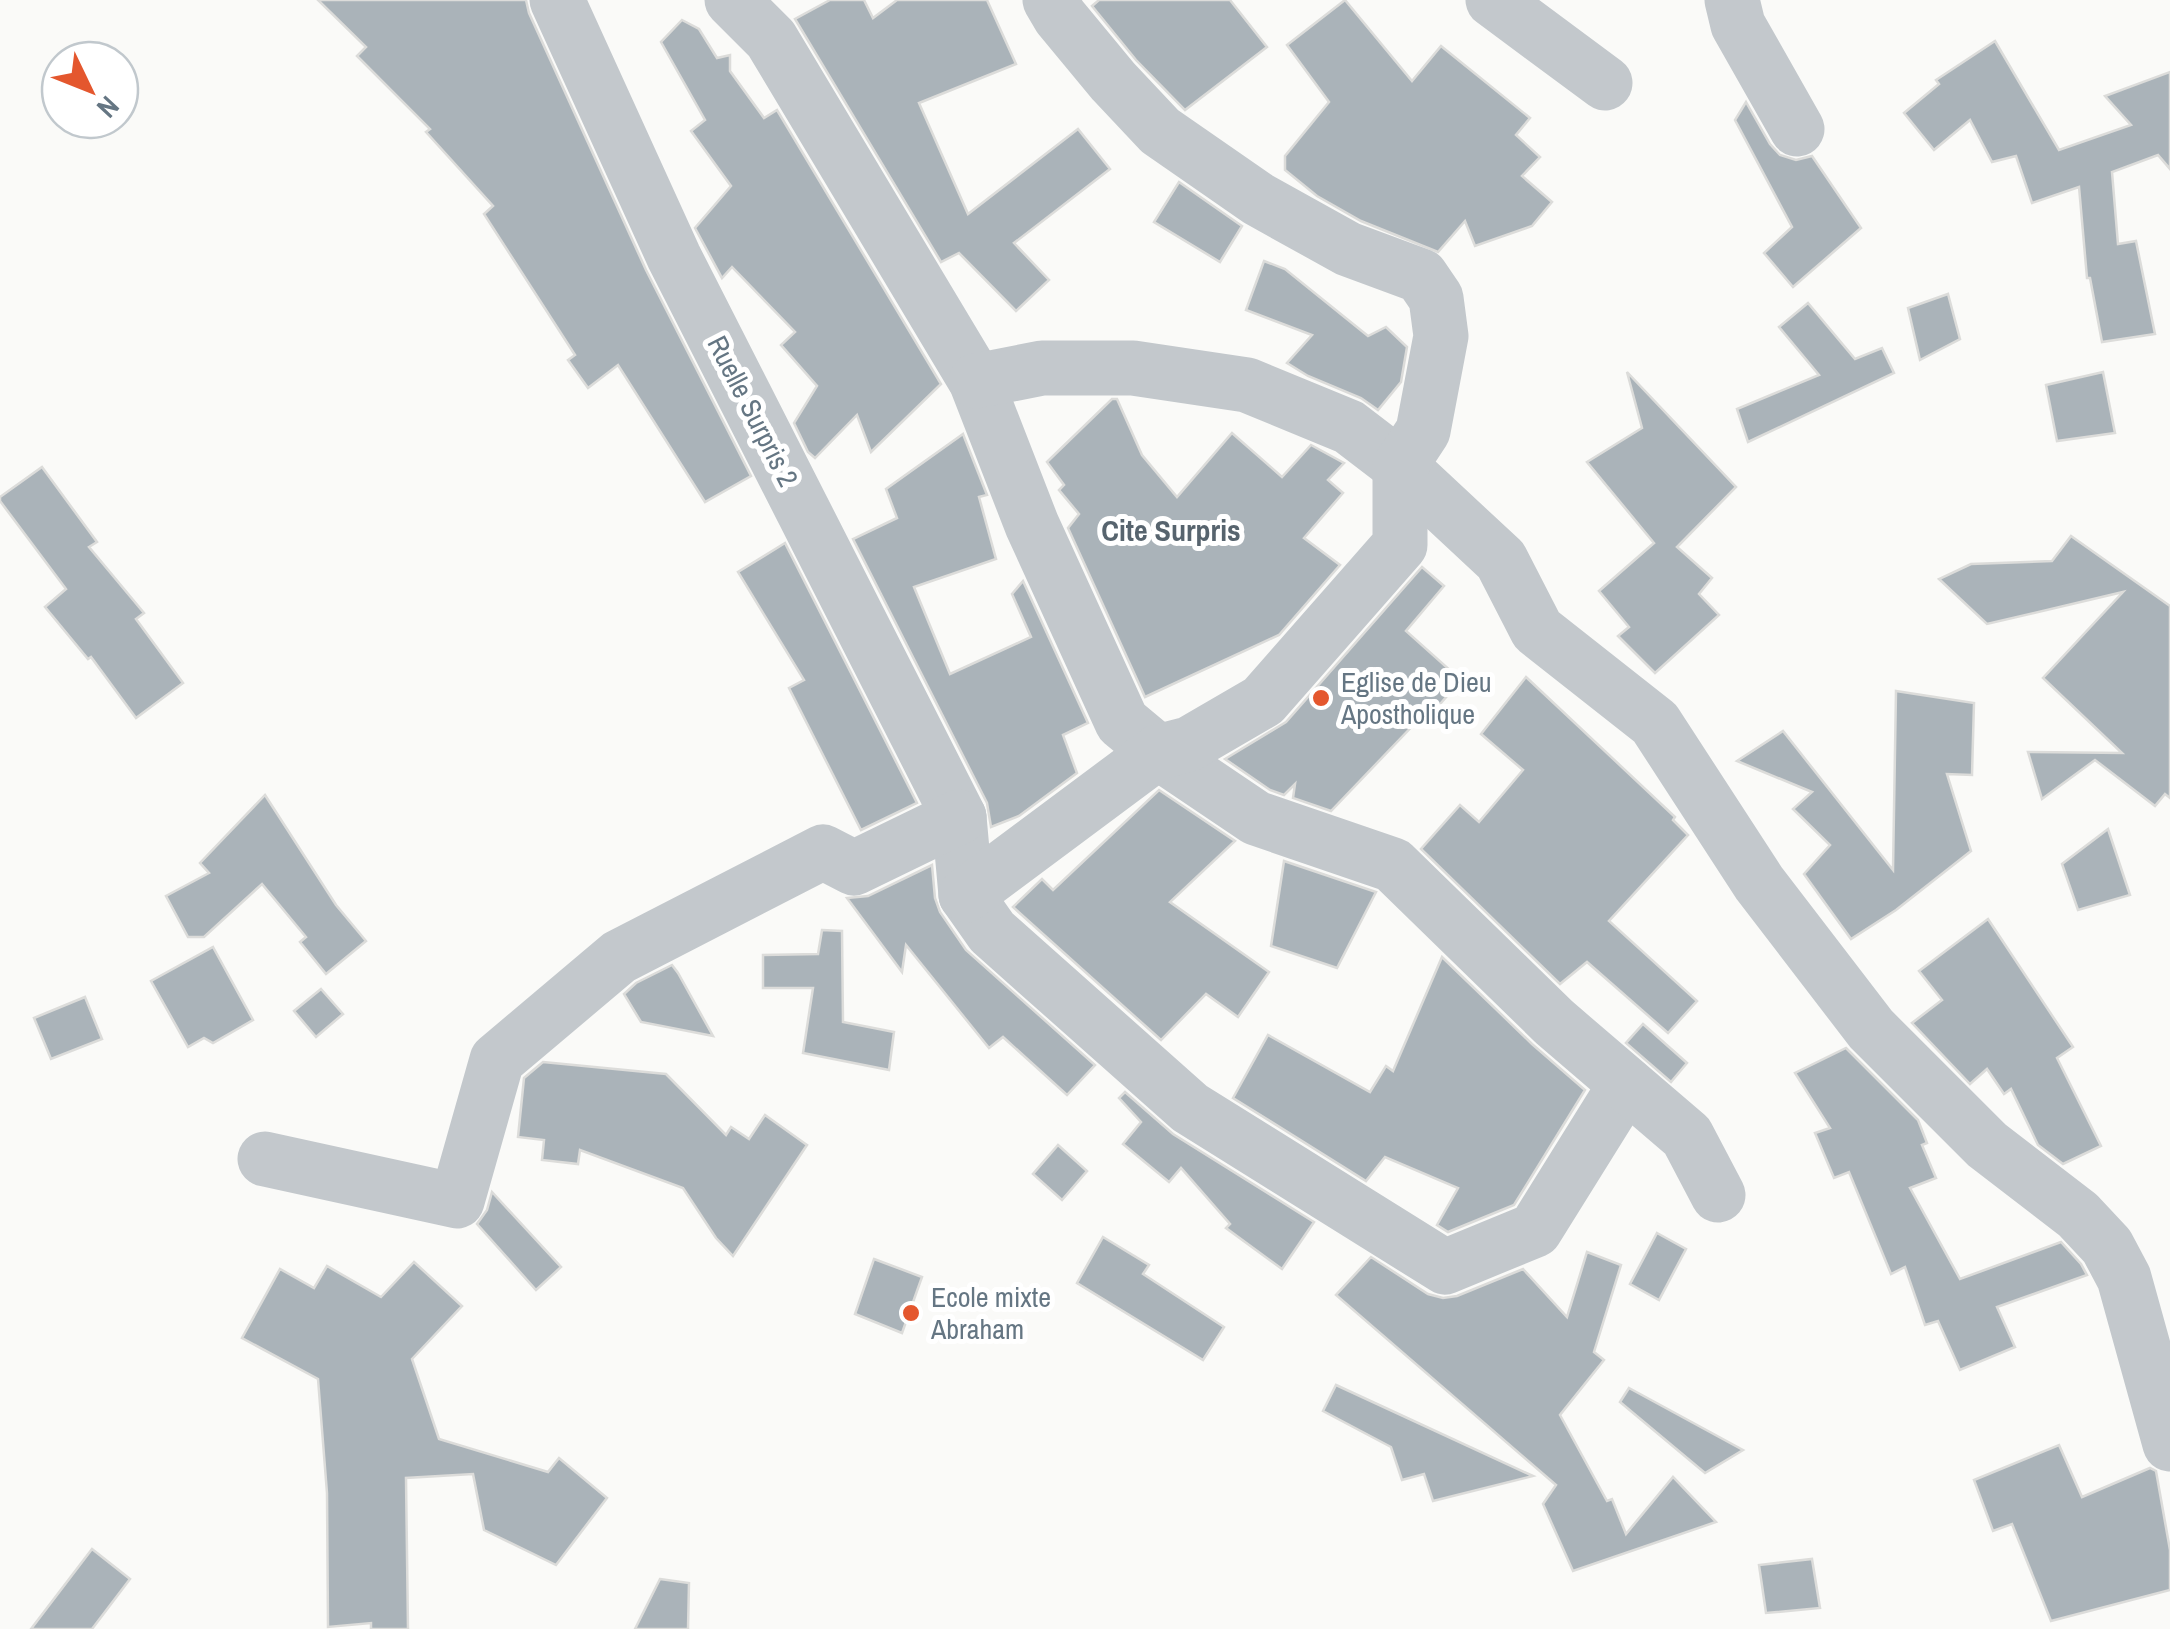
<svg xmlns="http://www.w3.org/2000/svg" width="2170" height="1629" font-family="'Archivo Narrow',sans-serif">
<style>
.building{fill:#aab3b9;stroke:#dcdcda;stroke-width:2.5}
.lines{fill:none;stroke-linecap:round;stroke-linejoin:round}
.minor{stroke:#c3c8cc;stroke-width:55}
.poi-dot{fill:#e4572e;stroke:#fff;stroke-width:4}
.labels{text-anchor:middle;stroke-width:10;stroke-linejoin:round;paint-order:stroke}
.street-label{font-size:28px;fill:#657683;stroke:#fff}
.poi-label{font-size:28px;fill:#657683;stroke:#fff;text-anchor:start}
.neighbourhood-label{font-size:30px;font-weight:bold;fill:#57646e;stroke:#fff}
</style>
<rect width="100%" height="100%" fill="#fafaf8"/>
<g class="building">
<polygon points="318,0 526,0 529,13 646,270 751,476 705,502 618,365 588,388 568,360 575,355 484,214 493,206 426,132 430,129 357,56 366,47"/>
<polygon points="830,0 864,0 873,18 897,0 987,0 1016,64 919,103 968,214 1078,129 1110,169 1014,243 1049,280 1016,311 959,253 941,262 795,19"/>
<polygon points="1099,0 1230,0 1267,47 1185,110 1136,60 1092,6"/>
<polygon points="1345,0 1412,81 1441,46 1530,118 1516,135 1540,157 1522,176 1552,202 1532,226 1475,246 1465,221 1438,252 1361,221 1317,196 1285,170 1285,156 1329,102 1287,45"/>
<polygon points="682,20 699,29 717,58 730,55 730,71 764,118 777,110 941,384 871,452 857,415 815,458 808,452 794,423 817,386 781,345 795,332 732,267 722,278 695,228 731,186 691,131 705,120 661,42"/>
<polygon points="1995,41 2059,150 2131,125 2105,96 2170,72 2170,169 2158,155 2112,172 2118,244 2136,241 2155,334 2102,342 2090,278 2087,278 2079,187 2032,203 2016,156 1992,162 1970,120 1934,150 1904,113 1939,84 1936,80"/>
<polygon points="1746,102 1770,144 1780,155 1796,160 1812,156 1861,228 1793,287 1764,253 1792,227 1735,120"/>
<polygon points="1179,182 1242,226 1220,262 1154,222"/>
<polygon points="1264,261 1285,269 1368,336 1386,327 1407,347 1401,382 1378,410 1361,398 1308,376 1287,363 1312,335 1246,310"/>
<polygon points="1948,294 1960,339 1920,360 1908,308"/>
<polygon points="1808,303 1855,359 1882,348 1894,373 1748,442 1737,409 1819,375 1779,327"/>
<polygon points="1627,372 1736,487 1677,547 1712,578 1699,594 1719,615 1655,673 1618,636 1629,627 1599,591 1654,543 1587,462 1642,428"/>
<polygon points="2103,372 2115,433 2057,441 2046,385"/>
<polygon points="1112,399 1117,399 1142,455 1177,497 1232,433 1282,477 1311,445 1344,463 1328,480 1343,493 1304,538 1340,565 1279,635 1145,697 1068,528 1079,514 1059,490 1064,485 1047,462"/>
<polygon points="963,434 987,495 979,497 996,559 914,587 950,674 1031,637 1012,594 1023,581 1088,723 1063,735 1077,773 1019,816 991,827 987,803 853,539 897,518 886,489"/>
<polygon points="42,467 97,542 89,547 144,613 136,619 183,683 136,718 91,657 88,659 45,607 66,589 0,501 0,497"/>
<polygon points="2071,536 2170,606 2170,798 2165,794 2155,806 2095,760 2042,799 2028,752 2122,753 2043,678 2123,592 1987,624 1939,579 1971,564 2052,561"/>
<polygon points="785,543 917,803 861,830 789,688 804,680 738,572"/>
<polygon points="1422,567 1444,586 1406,631 1461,680 1427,719 1423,715 1331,811 1293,798 1295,784 1284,795 1270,790 1225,759 1286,722"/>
<polygon points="1526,677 1675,817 1673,820 1688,835 1609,921 1697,1001 1668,1033 1587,962 1560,984 1421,849 1460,805 1479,822 1523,770 1481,734"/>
<polygon points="1896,691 1974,703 1972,775 1947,774 1971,851 1896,910 1851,939 1804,874 1830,845 1793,809 1812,792 1737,761 1783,731 1893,870"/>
<polygon points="1159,790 1235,841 1170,902 1269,972 1238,1017 1206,994 1161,1040 1013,907 1042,879 1053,890"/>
<polygon points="265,795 336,905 366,941 326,974 300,942 306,937 262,884 204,937 188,937 166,896 209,873 200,863"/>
<polygon points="2108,829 2130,895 2078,910 2062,864"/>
<polygon points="1284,861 1376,892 1337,968 1271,946"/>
<polygon points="932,865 935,898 940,912 966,950 1095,1065 1067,1095 1003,1037 989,1048 906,945 902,972 847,898 868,896"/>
<polygon points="1988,919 2073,1047 2057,1058 2101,1146 2063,1164 2038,1145 2011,1089 2004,1094 1987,1069 1970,1084 1912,1023 1942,1000 1919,971"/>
<polygon points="822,930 842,931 843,1022 894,1032 889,1070 803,1053 813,988 763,988 763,955 818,954"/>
<polygon points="213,947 253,1020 213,1043 204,1038 188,1047 151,981"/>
<polygon points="1442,957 1532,1044 1585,1090 1514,1205 1448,1232 1437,1225 1458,1188 1385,1157 1366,1181 1233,1098 1268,1035 1370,1092 1386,1066 1393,1071"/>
<polygon points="672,965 678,973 713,1036 641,1022 624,994 636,983"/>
<polygon points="321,989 343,1014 316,1037 294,1011"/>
<polygon points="85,997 102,1039 51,1059 34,1018"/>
<polygon points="1643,1024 1687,1063 1671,1082 1626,1043"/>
<polygon points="1846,1048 1918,1120 1927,1143 1922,1145 1936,1178 1910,1188 1960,1279 2061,1242 2081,1264 2087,1275 1997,1307 2015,1347 1960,1370 1938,1321 1925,1325 1905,1267 1891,1274 1849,1172 1834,1178 1815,1133 1830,1128 1795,1073"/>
<polygon points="543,1062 666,1074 726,1135 731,1127 749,1139 765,1115 807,1145 733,1256 716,1238 683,1188 580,1150 578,1164 542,1160 544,1140 518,1137 524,1078"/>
<polygon points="1125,1092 1173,1134 1314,1222 1282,1269 1226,1228 1230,1224 1181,1168 1169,1182 1123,1144 1141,1122 1119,1098"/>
<polygon points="1058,1145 1087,1171 1062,1200 1033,1174"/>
<polygon points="492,1192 561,1267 536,1290 477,1224 487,1210"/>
<polygon points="1657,1233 1686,1249 1659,1300 1630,1284"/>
<polygon points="1103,1237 1149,1265 1143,1274 1224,1327 1203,1360 1077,1283"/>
<polygon points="1587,1252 1621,1265 1594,1352 1604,1360 1560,1415 1607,1501 1612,1499 1626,1534 1673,1477 1716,1522 1573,1571 1543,1504 1556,1485 1336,1295 1371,1257 1428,1294 1443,1298 1457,1296 1523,1269 1567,1317"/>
<polygon points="874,1259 922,1277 902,1333 855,1314"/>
<polygon points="414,1262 462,1306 412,1359 439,1439 548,1472 559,1458 607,1498 556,1565 484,1530 473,1474 406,1478 408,1629 371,1629 371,1623 328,1627 327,1493 318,1379 242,1338 280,1269 314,1288 327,1266 381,1297"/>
<polygon points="1336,1385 1533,1476 1433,1501 1424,1474 1402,1480 1391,1447 1323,1411"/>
<polygon points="1629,1388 1743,1450 1705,1473 1620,1402"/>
<polygon points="2059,1445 2082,1497 2150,1468 2156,1471 2170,1550 2170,1590 2051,1621 2012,1524 1993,1531 1974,1480"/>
<polygon points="92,1549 130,1579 92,1629 31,1629"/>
<polygon points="1812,1559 1820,1608 1766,1613 1759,1565"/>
<polygon points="660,1579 689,1583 688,1629 635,1629"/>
</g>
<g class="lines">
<g class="minor">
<polyline points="557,0 674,257 959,817 966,895 992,932 1190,1108 1445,1267 1535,1230 1626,1084"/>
<polyline points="732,0 771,39 976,381 1032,525 1122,722 1158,752 1256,818 1393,865 1554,1022 1687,1136 1718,1195"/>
<polyline points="1493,0 1605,83"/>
<polyline points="1732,0 1738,25 1797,129"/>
<polyline points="976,381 1042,368 1133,368 1247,385 1349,427 1400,466 1501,560 1537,630 1655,723 1759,883 1871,1029 1987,1145 2078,1215 2107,1246 2124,1278 2170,1444"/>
<polyline points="966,895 1158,752 1189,744 1263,701 1400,545 1400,466 1423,431 1441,336 1436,298 1421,276 1348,249 1258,199 1160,131 1113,81 1060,17 1050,0"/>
<polyline points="265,1159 457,1201 497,1060 619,957 823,852 854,868 959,817"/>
</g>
</g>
<g class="poi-dot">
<circle cx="1321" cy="698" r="10"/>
<circle cx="911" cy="1313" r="10"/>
</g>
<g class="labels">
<g class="street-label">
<text transform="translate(753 411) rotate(63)" y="10">Ruelle Surpris 2</text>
</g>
<g class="poi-label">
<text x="1341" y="692">Eglise de Dieu<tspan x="1341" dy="32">Apostholique</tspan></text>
<text x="931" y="1307">Ecole mixte<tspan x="931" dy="32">Abraham</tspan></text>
</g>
<g class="neighbourhood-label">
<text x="1171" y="541">Cite Surpris</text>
</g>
</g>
<g transform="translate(90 90) rotate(133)"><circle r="48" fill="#ffffff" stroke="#c1c8cd" stroke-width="2.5"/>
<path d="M0-8L18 38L0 25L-18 38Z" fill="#e4572e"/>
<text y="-15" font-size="28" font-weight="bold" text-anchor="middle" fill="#657683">N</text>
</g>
</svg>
